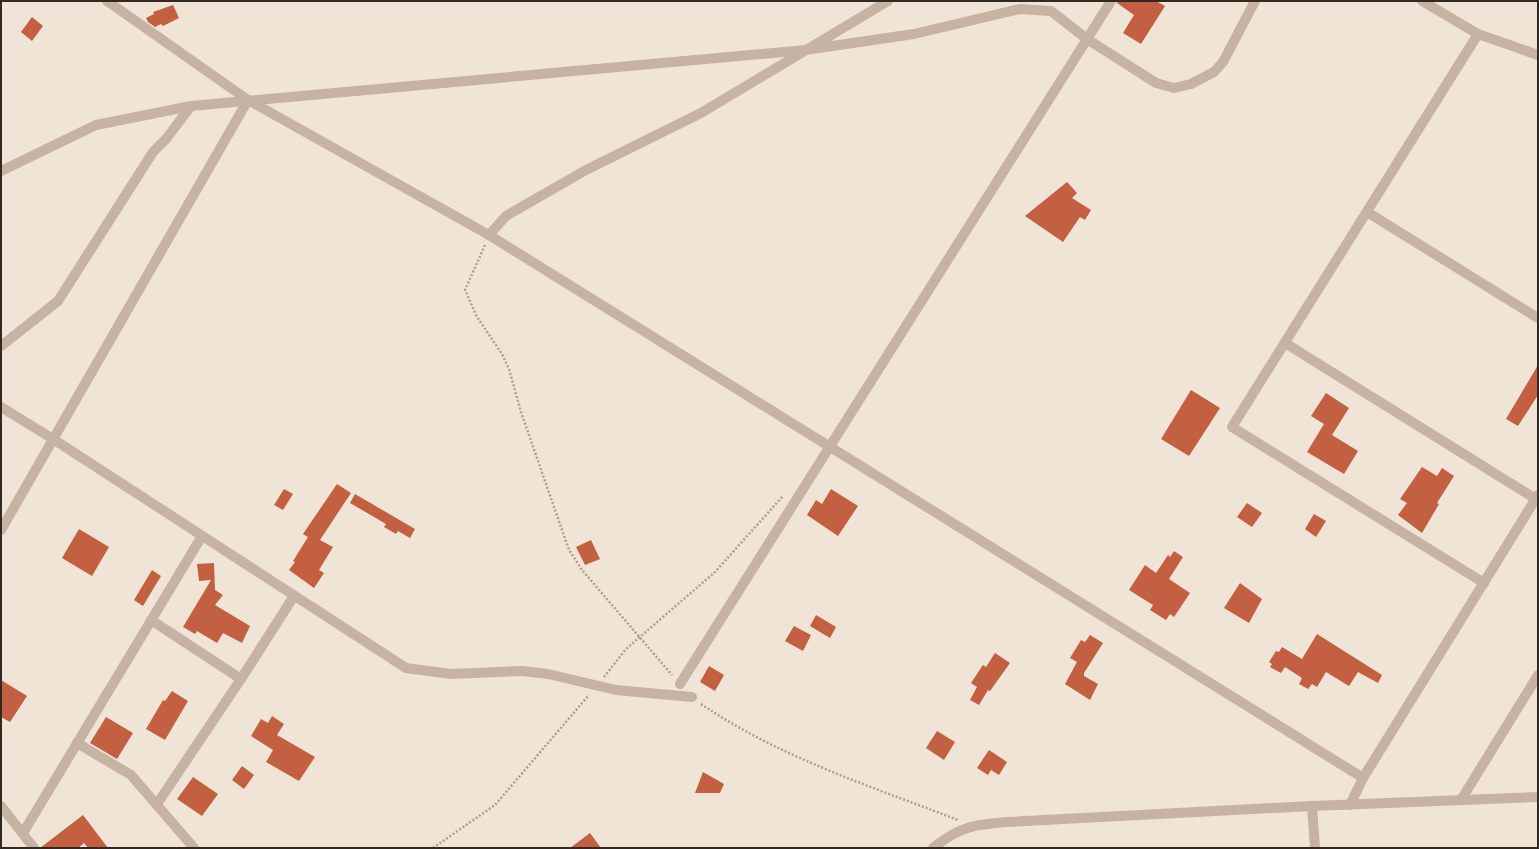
<svg xmlns="http://www.w3.org/2000/svg" width="1539" height="849" font-family="'PT Sans',sans-serif">
<style>
.building{fill:#c36041}
.lines{fill:none;stroke-linecap:round;stroke-linejoin:round}
.path{stroke:#b39d8e;stroke-width:2.5;stroke-dasharray:2 2;stroke-linecap:butt}
.street{stroke:#c7b3a3;stroke-width:10}
</style>
<rect width="100%" height="100%" fill="#f0e4d7"/>
<g class="building">
<polygon points="1117,1 1156,1 1165,6 1141,44 1123,33 1134,15 1117,3"/>
<polygon points="173,5 179,18 163,26 161,24 155,27 148,22 146,18 154,14 153,12"/>
<polygon points="32,17 43,26 32,41 21,32"/>
<polygon points="1067,182 1077,193 1072,198 1091,210 1085,220 1080,217 1063,242 1025,216"/>
<polygon points="1538,365 1538,395 1518,426 1506,419"/>
<polygon points="1191,390 1220,408 1189,456 1161,439"/>
<polygon points="1326,393 1349,408 1332,435 1358,451 1344,474 1307,452 1324,424 1311,416"/>
<polygon points="1422,467 1437,476 1442,468 1454,476 1437,503 1439,504 1422,533 1398,515 1407,503 1400,499"/>
<polygon points="337,484 351,493 320,540 333,547 319,570 324,573 314,588 289,570 295,562 293,561 308,537 303,534"/>
<polygon points="284,489 293,494 283,510 274,505"/>
<polygon points="831,489 858,506 838,536 807,515 816,500 822,504"/>
<polygon points="355,494 415,529 410,538 398,531 396,534 384,527 386,524 350,503"/>
<polygon points="1247,503 1262,513 1252,527 1237,517"/>
<polygon points="1314,514 1326,521 1316,537 1305,529"/>
<polygon points="79,529 109,547 92,576 62,558"/>
<polygon points="591,540 600,559 585,565 576,547"/>
<polygon points="1174,551 1183,557 1169,579 1190,593 1174,617 1170,614 1166,620 1150,610 1153,605 1129,590 1145,565 1156,573 1168,555 1170,557"/>
<polygon points="214,563 215,590 223,595 215,605 250,626 242,643 223,633 217,643 197,631 195,634 183,627 211,580 199,581 197,564"/>
<polygon points="152,570 161,576 143,606 134,600"/>
<polygon points="1240,583 1262,599 1249,623 1224,608"/>
<polygon points="816,615 836,627 830,638 810,626"/>
<polygon points="794,626 811,635 803,651 785,641"/>
<polygon points="1317,634 1382,675 1378,683 1358,672 1349,686 1326,672 1317,687 1312,684 1308,689 1299,684 1302,678 1285,667 1281,673 1270,667 1272,664 1269,662 1276,651 1279,652 1282,647 1302,659"/>
<polygon points="1090,635 1103,643 1084,673 1084,676 1098,684 1090,700 1065,684 1077,662 1070,658 1081,640 1085,642"/>
<polygon points="995,653 1010,663 990,691 988,690 979,705 970,700 977,687 971,683 983,665 986,667"/>
<polygon points="709,666 724,675 715,691 700,682"/>
<polygon points="1,680 27,696 10,722 1,717"/>
<polygon points="172,691 188,701 165,740 146,729 163,700 165,701"/>
<polygon points="272,716 284,724 277,735 315,757 299,781 266,762 273,750 251,736 261,719 268,723"/>
<polygon points="106,717 133,733 117,759 90,743"/>
<polygon points="937,731 955,742 944,760 926,748"/>
<polygon points="989,750 1007,762 999,775 991,770 988,775 977,768"/>
<polygon points="242,766 254,775 244,789 232,780"/>
<polygon points="703,772 724,784 720,793 695,793"/>
<polygon points="193,777 218,794 202,816 177,799"/>
<polygon points="83,815 108,848 88,848 84,843 78,848 40,848"/>
<polygon points="590,833 601,848 570,848"/>
</g>
<g class="lines">
<g class="path">
<polyline points="485,245 465,290 477,317 502,354 509,369 521,412 569,550 582,570 672,675"/>
<polyline points="604,677 626,649 715,572 783,496"/>
<path d="M701,704C779,757 870,786 958,820"/>
<polyline points="433,848 495,805 589,695"/>
</g>
<g class="street">
<polyline points="107,1 248,100 489,235 1363,778"/>
<polyline points="1422,1 1478,34 1538,55"/>
<polyline points="1478,34 1232,427 1484,583"/>
<polyline points="1,171 96,125 191,106 805,50 914,34 1020,9 1051,11 1087,39 1156,83 1174,88 1191,84 1214,72 1223,62 1255,1"/>
<polyline points="1367,212 1538,318"/>
<polyline points="489,235 506,216 586,170 701,113 888,1"/>
<polyline points="1285,343 1536,499"/>
<polyline points="1,346 58,301 153,152 166,139 191,106"/>
<polyline points="1,407 53,439 406,668 451,674 522,671 548,674 616,690 692,697"/>
<polyline points="1,530 248,100"/>
<polyline points="151,620 241,679"/>
<polyline points="680,684 1111,1"/>
<polyline points="77,743 131,775 194,848"/>
<polyline points="1461,800 1538,675"/>
<polyline points="157,804 241,679 294,596"/>
<polyline points="1350,805 1363,778 1538,495"/>
<polyline points="1,806 34,848"/>
<polyline points="1312,806 1315,848"/>
<polyline points="23,833 202,536"/>
<path d="M933,848C960,826 974,825 1008,822L1312,806L1538,797"/>
</g>
</g>
<rect width="1539" height="849" fill="none" stroke="#322925" stroke-width="4"/>
</svg>
